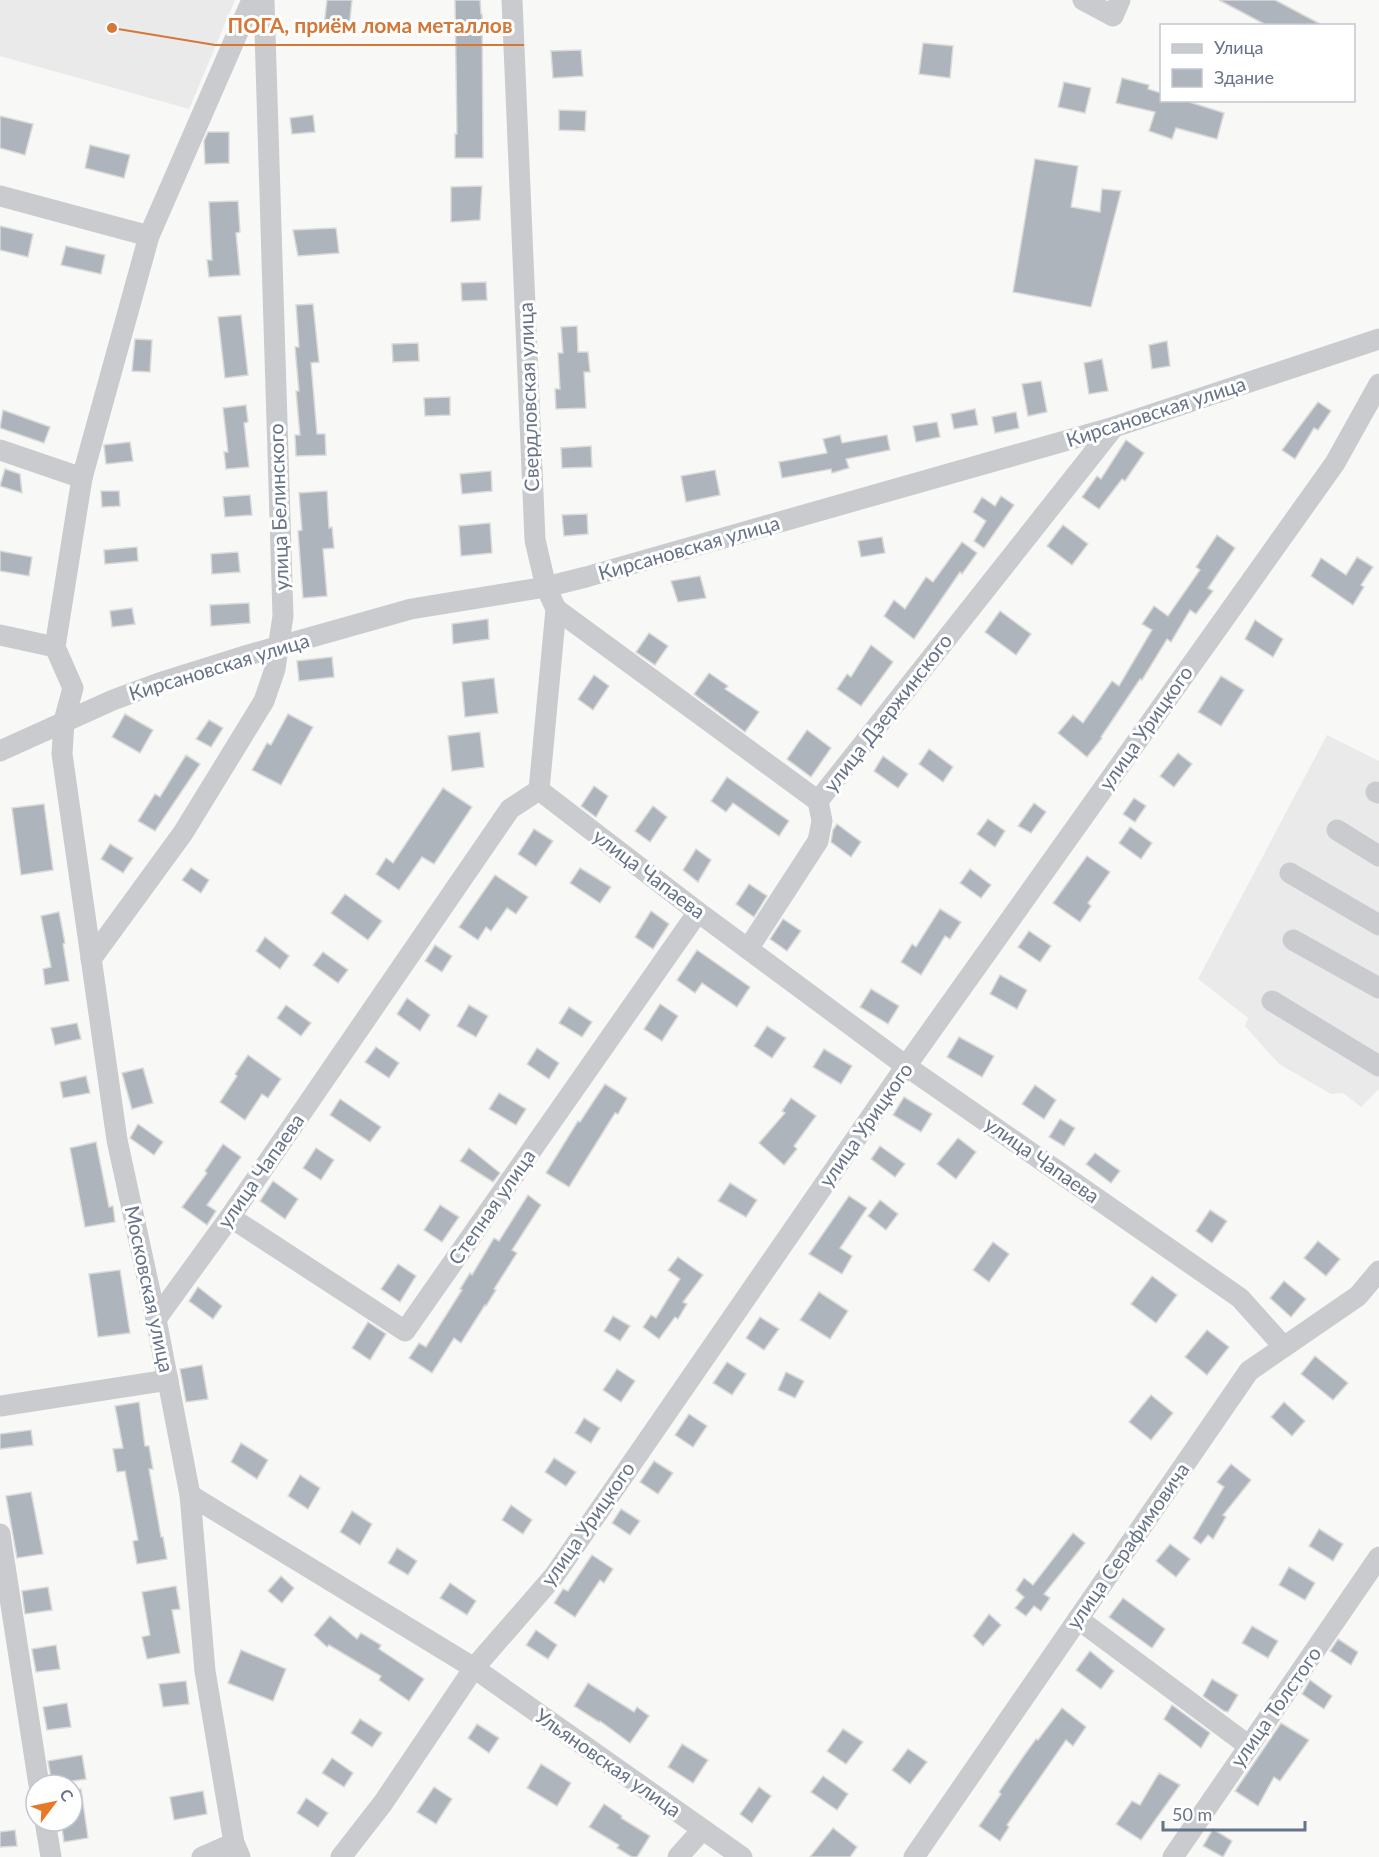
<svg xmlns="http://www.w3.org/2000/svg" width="1379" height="1857" font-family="Lato,sans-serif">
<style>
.built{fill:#e9eae9}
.building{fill:#aeb4bc;stroke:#dadad8;stroke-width:1.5}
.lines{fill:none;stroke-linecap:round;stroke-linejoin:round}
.minor{stroke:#c9cbcf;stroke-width:21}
.labels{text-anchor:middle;stroke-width:6;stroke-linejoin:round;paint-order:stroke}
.street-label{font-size:20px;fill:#677388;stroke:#fff}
.leader{fill:none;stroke:#d57736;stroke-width:2}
.callout-dot{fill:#d57736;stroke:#fff;stroke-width:2}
.callout-label{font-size:21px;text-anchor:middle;font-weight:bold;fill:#d57736;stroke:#fff;stroke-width:6;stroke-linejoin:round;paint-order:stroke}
</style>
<rect width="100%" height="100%" fill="#f8f9f6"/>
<g class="built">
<polygon points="0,0 235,0 189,109 0,56"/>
<polygon points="1327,735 1379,761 1379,1089 1361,1107 1343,1093 1331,1094 1279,1064 1245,1026 1248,1018 1198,979"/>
</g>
<g class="building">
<polygon points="327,0 352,0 349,28 324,26"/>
<polygon points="455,0 480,0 481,14 482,14 483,158 455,158 455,134 457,134"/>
<polygon points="1219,0 1275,0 1324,26 1268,26"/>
<polygon points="923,43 953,46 950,78 919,74"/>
<polygon points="581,50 583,76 553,78 551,51"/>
<polygon points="1122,78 1149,85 1148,89 1161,93 1161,100 1183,100 1224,113 1217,139 1176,128 1172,139 1149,131 1155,112 1116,103"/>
<polygon points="1064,82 1091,88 1085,113 1058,107"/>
<polygon points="559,110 586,111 585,131 559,130"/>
<polygon points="313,115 315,132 292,134 290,118"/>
<polygon points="0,116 33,124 25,155 0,148"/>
<polygon points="208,132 229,132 229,163 205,164 204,141"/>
<polygon points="90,145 130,155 124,178 85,168"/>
<polygon points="1035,159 1078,166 1071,207 1100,212 1102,189 1121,191 1091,307 1013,292"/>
<polygon points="482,186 480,220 451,222 451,187"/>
<polygon points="238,201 240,232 236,233 240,275 209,277 207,260 212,260 209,202"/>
<polygon points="0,226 33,234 28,257 0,250"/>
<polygon points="336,228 339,253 298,256 293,230"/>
<polygon points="66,246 105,255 101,274 61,265"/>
<polygon points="486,282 487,300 462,301 461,283"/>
<polygon points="313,304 319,362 311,363 317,434 325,434 326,455 296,456 295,435 300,435 296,391 299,391 295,347 299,347 296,305"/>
<polygon points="241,315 248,375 225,378 218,317"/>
<polygon points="577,326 578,352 588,352 590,372 584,372 586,408 556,409 555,389 560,389 558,353 563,353 561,327"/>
<polygon points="135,339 152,340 150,372 132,371"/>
<polygon points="1167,341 1170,366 1152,369 1149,345"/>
<polygon points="418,343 419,361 393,362 392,344"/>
<polygon points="1102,359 1108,391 1089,394 1084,363"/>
<polygon points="1041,381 1047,412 1028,416 1022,384"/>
<polygon points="450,397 450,415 425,416 424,398"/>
<polygon points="1318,402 1331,411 1318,430 1314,428 1295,459 1282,450"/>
<polygon points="246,405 248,422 244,423 249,467 226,469 224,452 228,452 223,408"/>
<polygon points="975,409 978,425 954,429 951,414"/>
<polygon points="3,410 50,427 44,443 0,428"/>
<polygon points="1016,412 1019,428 995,433 992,417"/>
<polygon points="937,422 940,437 916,442 913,426"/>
<polygon points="840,435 842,443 887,435 890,450 846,459 849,468 832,473 831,469 782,478 779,462 827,453 823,439"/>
<polygon points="1126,440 1144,453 1125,481 1122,479 1099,509 1082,497 1097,476 1101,479"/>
<polygon points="130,442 133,461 106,464 104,445"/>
<polygon points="591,446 592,467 562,468 561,448"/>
<polygon points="5,469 20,474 22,493 0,486"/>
<polygon points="715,470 720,495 686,502 681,476"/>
<polygon points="491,471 492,491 462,494 460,474"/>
<polygon points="101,491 119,491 120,506 102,507"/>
<polygon points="327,491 329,528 332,527 334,548 323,549 327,596 303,598 298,531 302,530 299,493"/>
<polygon points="250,495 252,515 225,517 223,497"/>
<polygon points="1001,496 1014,505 984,548 974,541 986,521 973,512 982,497 995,506"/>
<polygon points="587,514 588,534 564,536 562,515"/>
<polygon points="490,523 492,553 461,556 459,526"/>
<polygon points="1063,525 1088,544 1072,565 1047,546"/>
<polygon points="1217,535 1235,548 1208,588 1213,591 1196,614 1190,610 1171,642 1167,639 1142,680 1140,679 1101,737 1102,738 1087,757 1058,733 1073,715 1083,723 1112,681 1119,686 1152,630 1142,624 1154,606 1168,616 1200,570 1196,567"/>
<polygon points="882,537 885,553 861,557 858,541"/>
<polygon points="962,542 977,553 962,574 960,572 914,639 884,616 894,600 905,609 926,577 933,582"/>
<polygon points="137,547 138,561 105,564 104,550"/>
<polygon points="0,551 32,557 29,576 0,571"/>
<polygon points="238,552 240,572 212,574 211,554"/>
<polygon points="1357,557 1373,567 1361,585 1364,587 1353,605 1311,576 1321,558 1346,575"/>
<polygon points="700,576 706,598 678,602 671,581"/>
<polygon points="249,603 250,623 211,626 210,605"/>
<polygon points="132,608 135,624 112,627 110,611"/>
<polygon points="1000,611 1031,634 1016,655 985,632"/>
<polygon points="488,619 489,639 453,644 452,624"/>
<polygon points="1255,620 1283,639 1273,657 1245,639"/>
<polygon points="649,633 668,646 655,665 636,652"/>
<polygon points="871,645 893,662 861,706 837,689 847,674 851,677"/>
<polygon points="332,657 334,677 299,681 297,661"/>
<polygon points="709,673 728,686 725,689 759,712 745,732 694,694"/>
<polygon points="594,675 609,686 593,710 578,699"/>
<polygon points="1221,676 1244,690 1221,726 1198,712"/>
<polygon points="494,678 498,713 465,717 462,682"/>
<polygon points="125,714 153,730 140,753 112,737"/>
<polygon points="288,714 313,727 281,785 252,770 267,743 271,745"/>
<polygon points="209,720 223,728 211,747 196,739"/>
<polygon points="807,730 831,748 811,777 787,759"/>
<polygon points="480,732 484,767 452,771 448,736"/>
<polygon points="929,749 953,767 943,782 919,764"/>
<polygon points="1178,753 1192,764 1174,787 1160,776"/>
<polygon points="186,755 200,764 155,831 138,821 155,794 160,797"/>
<polygon points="883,756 908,774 898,788 874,771"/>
<polygon points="727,777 789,821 779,836 733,803 726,812 711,801"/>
<polygon points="594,786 608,796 596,817 581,806"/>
<polygon points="443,788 472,807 434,864 422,857 399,890 376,874 386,858 393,863"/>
<polygon points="1134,798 1146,806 1135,822 1123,814"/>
<polygon points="1034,803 1046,812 1031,833 1018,826"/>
<polygon points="44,804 53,870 21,875 12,808"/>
<polygon points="653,806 667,817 650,842 635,831"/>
<polygon points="988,819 1005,831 995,847 977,834"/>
<polygon points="837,824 861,842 851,857 831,842 833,830"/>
<polygon points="1130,827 1152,843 1141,859 1119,843"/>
<polygon points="534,829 553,841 536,866 518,854"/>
<polygon points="110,844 133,858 123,873 101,859"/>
<polygon points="696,849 711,860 698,882 683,870"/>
<polygon points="1087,856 1110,872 1088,903 1091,906 1080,922 1053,903"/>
<polygon points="191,868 209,880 201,893 182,880"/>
<polygon points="580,868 611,887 600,903 570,883"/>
<polygon points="970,869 991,885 981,898 960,883"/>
<polygon points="495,875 528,897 516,914 507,908 491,931 486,927 478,940 459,927"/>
<polygon points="749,884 767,896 754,917 736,904"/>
<polygon points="345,894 382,921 368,940 331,913"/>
<polygon points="940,909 961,922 950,939 945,936 921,975 901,962 912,944 916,947"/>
<polygon points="651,911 669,924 653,949 635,937"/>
<polygon points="59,912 65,943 63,944 69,981 45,985 43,969 51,967 41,916"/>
<polygon points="783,919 801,931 787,951 770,939"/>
<polygon points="1029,931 1051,946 1040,962 1018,947"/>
<polygon points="265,937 289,956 280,969 256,951"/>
<polygon points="435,945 452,956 442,972 425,961"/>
<polygon points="697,950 750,987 737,1007 702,983 695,993 677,980"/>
<polygon points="323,952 348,970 338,983 313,965"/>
<polygon points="1000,975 1027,990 1017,1009 990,994"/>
<polygon points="871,989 899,1006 888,1024 860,1007"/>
<polygon points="407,998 430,1015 420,1031 397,1014"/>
<polygon points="660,1004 678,1016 662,1041 644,1029"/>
<polygon points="286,1005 311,1023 301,1036 277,1018"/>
<polygon points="469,1005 488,1016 476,1037 457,1026"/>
<polygon points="569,1007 592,1022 582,1037 559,1023"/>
<polygon points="77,1023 81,1039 55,1045 51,1028"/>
<polygon points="767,1026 786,1038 772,1058 754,1046"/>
<polygon points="959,1037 994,1056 982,1077 947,1057"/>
<polygon points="376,1047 399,1063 389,1078 365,1062"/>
<polygon points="537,1048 559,1063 549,1079 527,1064"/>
<polygon points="824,1049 852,1066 841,1084 813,1067"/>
<polygon points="248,1055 281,1079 268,1098 262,1094 245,1120 220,1102 237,1076 235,1074"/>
<polygon points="143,1068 153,1103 132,1109 122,1073"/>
<polygon points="86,1076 90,1093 63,1098 60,1082"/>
<polygon points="605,1084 627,1098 618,1114 615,1113 569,1187 546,1173 578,1121 580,1122"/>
<polygon points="1035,1085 1056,1100 1044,1119 1022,1104"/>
<polygon points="499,1093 526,1109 516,1125 489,1109"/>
<polygon points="904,1097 932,1114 921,1132 893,1115"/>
<polygon points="791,1098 816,1116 794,1146 797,1149 784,1165 759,1143 785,1113 782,1111"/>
<polygon points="340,1099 381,1127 370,1142 330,1115"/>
<polygon points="1060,1119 1075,1128 1064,1146 1049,1137"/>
<polygon points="138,1124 163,1142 154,1155 130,1138"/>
<polygon points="958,1138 976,1152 956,1179 937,1164"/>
<polygon points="96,1142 109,1207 113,1206 115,1222 85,1227 70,1148"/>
<polygon points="223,1144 241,1157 207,1205 216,1211 207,1225 182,1207 207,1173 205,1171"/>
<polygon points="880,1146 905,1164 895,1177 871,1159"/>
<polygon points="316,1148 334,1160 321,1180 303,1168"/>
<polygon points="469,1148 500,1173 493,1182 460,1161"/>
<polygon points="1095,1153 1120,1171 1111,1183 1086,1164"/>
<polygon points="273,1181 298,1199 285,1219 260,1201"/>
<polygon points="730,1183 757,1200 746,1217 718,1201"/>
<polygon points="528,1195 541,1205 512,1250 517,1253 494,1289 496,1290 486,1306 485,1305 461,1343 454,1338 432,1373 409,1358 419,1343 426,1347 462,1290 460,1289 470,1273 472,1275 494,1238 499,1241"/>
<polygon points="849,1196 867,1208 840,1248 852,1256 842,1274 809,1254"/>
<polygon points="880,1200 898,1214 886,1230 868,1216"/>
<polygon points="440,1205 459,1217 442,1242 424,1230"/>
<polygon points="1210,1210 1227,1221 1212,1243 1196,1231"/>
<polygon points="1318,1241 1340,1259 1326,1276 1304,1258"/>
<polygon points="993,1242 1009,1254 989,1282 973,1270"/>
<polygon points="678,1257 703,1275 683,1302 687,1304 678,1319 675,1317 659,1339 643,1327 651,1315 656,1318 680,1279 668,1270"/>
<polygon points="398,1264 416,1276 400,1302 381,1289"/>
<polygon points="120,1270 130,1333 98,1337 89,1274"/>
<polygon points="1152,1276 1177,1295 1156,1323 1131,1304"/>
<polygon points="1284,1281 1306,1299 1291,1317 1270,1298"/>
<polygon points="198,1287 222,1306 213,1319 189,1301"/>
<polygon points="819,1292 848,1311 830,1339 800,1320"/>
<polygon points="613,1316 630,1326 620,1341 604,1331"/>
<polygon points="760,1317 779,1329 764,1350 746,1338"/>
<polygon points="368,1322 386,1334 370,1360 352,1348"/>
<polygon points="1207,1330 1229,1347 1207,1375 1185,1357"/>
<polygon points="1315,1356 1348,1383 1333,1400 1301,1374"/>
<polygon points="727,1362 746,1374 732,1395 713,1383"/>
<polygon points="202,1365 208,1399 186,1402 180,1369"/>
<polygon points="617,1369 635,1381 621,1402 603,1390"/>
<polygon points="786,1372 804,1381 795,1398 778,1390"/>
<polygon points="1151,1395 1173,1413 1151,1440 1129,1422"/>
<polygon points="139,1402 145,1446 149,1446 153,1469 149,1469 161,1537 163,1537 167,1559 137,1564 133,1541 138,1540 125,1471 117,1472 113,1449 123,1448 115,1406"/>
<polygon points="1284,1402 1305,1421 1292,1436 1271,1417"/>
<polygon points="689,1414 707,1426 693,1447 675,1435"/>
<polygon points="584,1418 600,1428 591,1443 575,1433"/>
<polygon points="31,1430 33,1445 0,1449 0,1434"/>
<polygon points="241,1443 268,1460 257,1479 231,1462"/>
<polygon points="554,1458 576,1472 566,1486 545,1472"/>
<polygon points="654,1461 673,1473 658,1494 640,1482"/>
<polygon points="1231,1464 1251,1480 1223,1515 1226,1517 1213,1539 1208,1535 1201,1544 1193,1538 1224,1487 1217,1482"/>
<polygon points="300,1475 320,1488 308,1509 288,1496"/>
<polygon points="31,1492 43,1554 17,1558 6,1496"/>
<polygon points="511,1505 532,1520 523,1534 502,1520"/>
<polygon points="621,1509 640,1521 630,1535 612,1523"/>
<polygon points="352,1511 372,1524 360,1545 340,1532"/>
<polygon points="1319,1529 1343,1544 1333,1561 1309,1546"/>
<polygon points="1073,1533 1085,1543 1044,1594 1050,1598 1041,1611 1034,1606 1026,1616 1015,1608 1024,1597 1016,1590 1024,1578 1033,1585"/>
<polygon points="1170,1544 1190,1559 1176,1577 1156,1561"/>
<polygon points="397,1548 417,1561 408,1575 388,1563"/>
<polygon points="592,1555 613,1569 604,1583 600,1580 575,1617 554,1603 563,1589 568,1591"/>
<polygon points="1289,1567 1315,1583 1305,1600 1279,1585"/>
<polygon points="281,1576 294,1588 282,1603 268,1591"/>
<polygon points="450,1583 476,1601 467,1615 440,1598"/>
<polygon points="176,1586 180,1609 172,1610 180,1653 147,1659 142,1637 150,1635 142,1592"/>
<polygon points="48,1587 52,1610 25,1614 22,1591"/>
<polygon points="1123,1598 1165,1629 1152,1648 1109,1617"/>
<polygon points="989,1614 1001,1625 983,1646 973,1636"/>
<polygon points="330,1616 357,1639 361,1633 381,1645 379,1649 424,1679 409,1701 379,1680 381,1676 329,1645 327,1647 314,1635"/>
<polygon points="1252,1626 1278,1641 1268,1658 1242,1643"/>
<polygon points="536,1630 557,1645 548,1659 526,1645"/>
<polygon points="1338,1639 1358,1652 1351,1665 1330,1651"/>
<polygon points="56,1645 60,1669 36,1672 32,1649"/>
<polygon points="241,1650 286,1669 273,1701 228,1683"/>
<polygon points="1090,1651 1114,1671 1101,1689 1076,1670"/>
<polygon points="1212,1679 1238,1695 1228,1712 1224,1711 1203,1696"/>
<polygon points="1310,1680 1332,1696 1324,1709 1302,1694"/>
<polygon points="186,1681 189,1704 163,1707 159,1684"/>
<polygon points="588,1683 634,1712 637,1707 649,1716 630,1743 600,1721 599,1722 574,1706"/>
<polygon points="67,1703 71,1727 47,1730 43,1707"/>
<polygon points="1172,1705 1210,1733 1201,1748 1164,1719"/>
<polygon points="1062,1708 1086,1727 1073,1746 1066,1740 1007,1825 1009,1827 1000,1841 979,1826 1001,1794 999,1792 1023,1757 1036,1739 1038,1740"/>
<polygon points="360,1719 382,1733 372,1747 351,1733"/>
<polygon points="1281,1723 1309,1740 1280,1781 1274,1777 1258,1806 1235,1791"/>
<polygon points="477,1724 499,1738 489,1753 468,1738"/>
<polygon points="843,1729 863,1742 846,1764 827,1751"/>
<polygon points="682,1744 708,1760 693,1783 668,1767"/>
<polygon points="908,1749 927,1762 910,1784 892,1770"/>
<polygon points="82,1755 86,1779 52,1784 48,1761"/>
<polygon points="332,1758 353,1773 344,1787 322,1773"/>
<polygon points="541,1764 571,1783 557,1806 527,1788"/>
<polygon points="1159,1773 1180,1785 1141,1840 1116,1824 1132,1801 1140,1805"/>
<polygon points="823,1776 848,1794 837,1810 811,1792"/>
<polygon points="434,1787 452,1799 436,1824 417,1812"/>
<polygon points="759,1787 771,1796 752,1823 740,1814"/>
<polygon points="81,1789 88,1838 64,1842 61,1821 72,1821 72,1790"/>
<polygon points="203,1791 207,1814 174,1820 170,1797"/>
<polygon points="306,1798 328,1813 318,1827 297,1813"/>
<polygon points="604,1804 622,1816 621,1818 650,1836 637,1857 632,1857 617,1848 619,1845 589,1827"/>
<polygon points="833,1828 857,1847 850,1857 810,1857"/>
<polygon points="1213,1829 1232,1841 1223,1857 1203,1846"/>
<polygon points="15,1830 17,1846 0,1847 0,1832"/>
</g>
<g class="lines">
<g class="minor">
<polyline points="512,0 535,540 546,587 556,609 539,790"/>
<polyline points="1083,0 1113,16 1120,0"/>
<polyline points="0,196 149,236"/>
<polyline points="0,450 82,478"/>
<polyline points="556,609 818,801 1114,427"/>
<polyline points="0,635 55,647"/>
<polyline points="0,751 113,700 159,683 248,655 411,609 546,587 586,577 1114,427 1379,339"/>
<polyline points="539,790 698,912 906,1066 1240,1298 1284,1347"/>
<polyline points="1376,792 1379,793"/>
<polyline points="1337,830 1379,856"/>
<polyline points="1290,873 1379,925"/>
<polyline points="1293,940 1379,988"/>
<polyline points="748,949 818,841 822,821 818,801"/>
<polyline points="91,959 183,833 264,701 275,669 283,616 264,0"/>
<polyline points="1272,1001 1379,1066"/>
<polyline points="230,1217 405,1331 698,912"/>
<polyline points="156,1319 230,1217 510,809 539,790"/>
<polyline points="0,1406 168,1380"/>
<polyline points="190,1495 474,1668 742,1857"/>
<polyline points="0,1534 39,1785"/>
<polyline points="1078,1619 1249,1746"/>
<polyline points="45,1821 51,1857"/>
<polyline points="202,1857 234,1843"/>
<polyline points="240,1857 234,1843 205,1671 190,1495 156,1319 117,1140 62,754 64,721 73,688 55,647 82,478 149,236 252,0"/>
<polyline points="341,1857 383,1803 474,1668 554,1576 906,1066 1335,463 1379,384"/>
<polyline points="678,1857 702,1830"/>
<polyline points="914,1857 1249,1371 1358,1296 1379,1271"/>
<polyline points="1173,1857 1379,1557"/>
</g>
</g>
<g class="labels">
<g class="street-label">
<text transform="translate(529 397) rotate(-92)" y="7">Свердловская улица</text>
<text transform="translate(1156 412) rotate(-18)" y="7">Кирсановская улица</text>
<text transform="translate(279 507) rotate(-92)" y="7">улица Белинского</text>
<text transform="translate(689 548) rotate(-16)" y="7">Кирсановская улица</text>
<text transform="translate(219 667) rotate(-17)" y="7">Кирсановская улица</text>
<text transform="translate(888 713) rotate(-52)" y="7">улица Дзержинского</text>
<text transform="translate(1146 728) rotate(-55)" y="7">улица Урицкого</text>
<text transform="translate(649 874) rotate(37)" y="7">улица Чапаева</text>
<text transform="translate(866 1125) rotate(-55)" y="7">улица Урицкого</text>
<text transform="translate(1042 1160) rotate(35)" y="7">улица Чапаева</text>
<text transform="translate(261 1171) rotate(-55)" y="7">улица Чапаева</text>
<text transform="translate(492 1207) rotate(-55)" y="7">Степная улица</text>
<text transform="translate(149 1289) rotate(78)" y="7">Московская улица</text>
<text transform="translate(588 1524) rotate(-55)" y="7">улица Урицкого</text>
<text transform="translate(1128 1546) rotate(-55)" y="7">улица Серафимовича</text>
<text transform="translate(1276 1707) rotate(-55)" y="7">улица Толстого</text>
<text transform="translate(608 1763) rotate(35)" y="7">Ульяновская улица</text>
</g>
</g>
<path class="leader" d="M112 28L215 45H524"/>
<circle class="callout-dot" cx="112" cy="28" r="6"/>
<g class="callout-label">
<text x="370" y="33">ПОГА, приём лома металлов</text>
</g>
<rect x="1160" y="24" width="195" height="78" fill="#ffffff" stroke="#c2c7cf" stroke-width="1.5"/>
<rect x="1172" y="44" width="30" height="9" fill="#c9cbcf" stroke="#c2c7cf" stroke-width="1.5"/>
<text x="1214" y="54" font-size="18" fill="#677388">Улица</text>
<rect x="1172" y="69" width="30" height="18" fill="#aeb4bc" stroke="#c2c7cf" stroke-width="1.5"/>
<text x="1214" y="84" font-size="18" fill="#677388">Здание</text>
<g transform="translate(54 1803) rotate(58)"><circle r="28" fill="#ffffff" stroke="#c2c7cf" stroke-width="1.5"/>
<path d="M0-4.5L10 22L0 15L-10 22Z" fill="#e87827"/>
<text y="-9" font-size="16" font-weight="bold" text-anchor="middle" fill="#677388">С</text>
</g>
<path d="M1163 1821v9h142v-9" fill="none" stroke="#677388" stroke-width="3"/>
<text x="1172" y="1821" font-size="18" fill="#677388" stroke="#ffffff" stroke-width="4.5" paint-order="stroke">50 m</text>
</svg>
